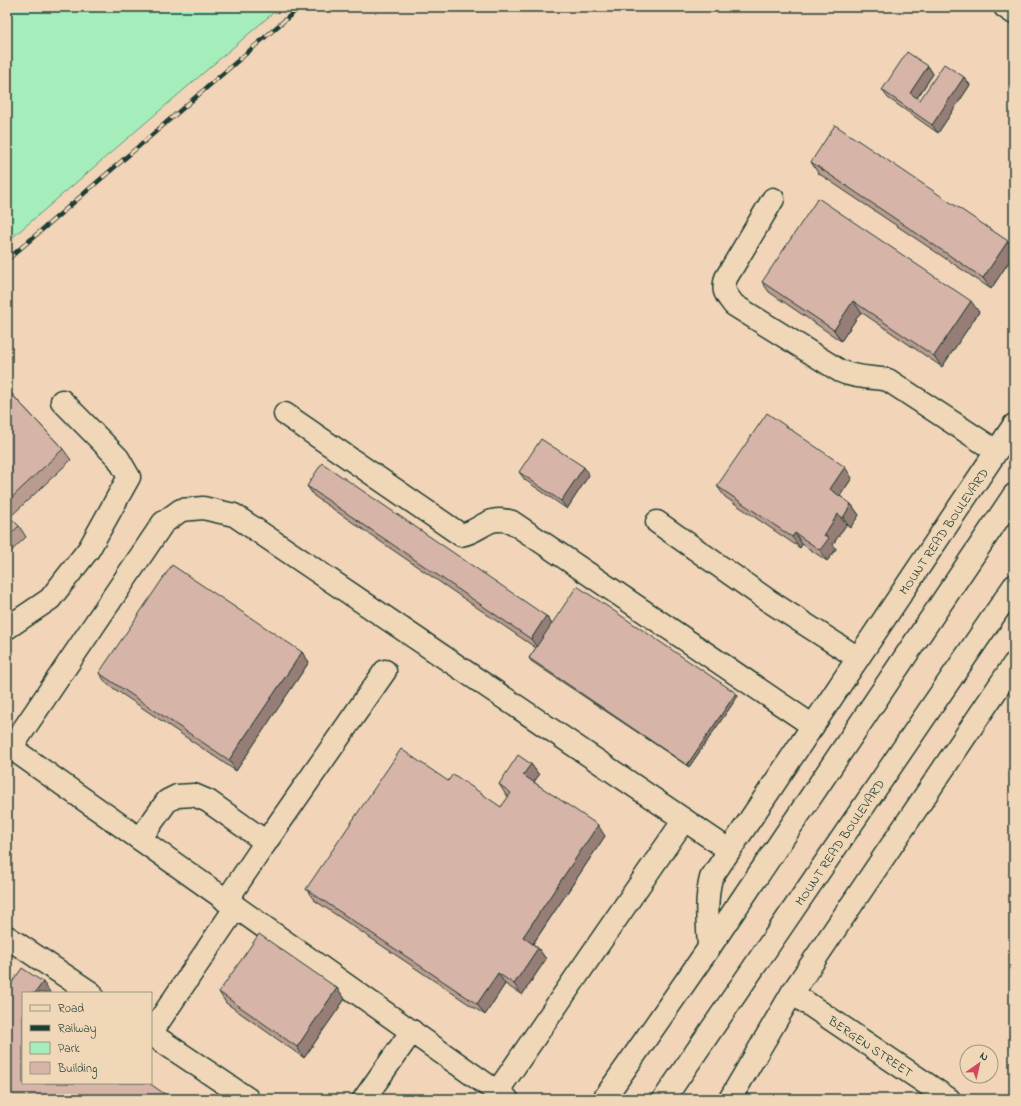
<svg xmlns="http://www.w3.org/2000/svg" width="1021" height="1106" font-family="'Indie Flower',sans-serif">
<style>
.green{fill:#a5edbb;stroke:#629578}
.lines{fill:none;stroke-linecap:round;stroke-linejoin:round}
.minor-casing{stroke:#1f3d34;stroke-width:25}
.major-casing{stroke:#1f3d34;stroke-width:25}
.minor{stroke:#f0d7b7;stroke-width:22}
.major{stroke:#f0d7b7;stroke-width:22}
.rail-casing{stroke:#1f3d34;stroke-width:4.5}
.rail{stroke:#f0d7b7;stroke-width:3;stroke-dasharray:9;stroke-linecap:butt}
.wall{fill:#b99b90;stroke:#1f3d34}
.shaded-wall{fill:#967e76;stroke:#1f3d34}
.building{fill:#d7b4a8;stroke:#1f3d34}
.labels{text-anchor:middle;stroke-width:3;stroke-linejoin:round;paint-order:stroke}
.street-label{font-size:13px;fill:#1f3d34;stroke:#f0d7b7}
</style>
<rect width="100%" height="100%" fill="#f2d5b8"/>
<filter id="ink" filterUnits="userSpaceOnUse"><feTurbulence type="fractalNoise" baseFrequency=".025" numOctaves="2"/><feDisplacementMap in="SourceGraphic" scale="8" xChannelSelector="R" yChannelSelector="G"/><feConvolveMatrix kernelMatrix="1 2 1 2 8 2 1 2 1" color-interpolation-filters="sRGB"/></filter>
<g filter="url(#ink)">
<polygon class="green" points="7,7 280,7 7,242"/>
<g class="lines">
<defs>
<g id="minor">
<polyline points="1005,7 1014,13"/>
<path d="M773,199L726,278C722,292 726,294 734,305L840,371C855,378 871,377 888,380L996,451"/>
<path d="M285,414L461,535C482,531 487,514 512,522L813,726"/>
<polyline points="657,522 769,601 858,658"/>
<polyline points="7,628 50,599 89,549 129,477 118,458 62,401"/>
<polyline points="7,745 507,1099"/>
<polyline points="11,748 163,523 181,510 203,508 234,515 729,850"/>
<polyline points="140,839 167,801 177,796 194,795 208,801 266,842 226,901"/>
<polyline points="266,842 385,671"/>
<polyline points="7,937 91,993"/>
<path d="M709,948C708,925 705,901 711,878L1014,425"/>
<polyline points="792,993 949,1099"/>
<polyline points="151,1033 236,907"/>
<polyline points="151,1034 248,1099"/>
<polyline points="497,1092 684,820"/>
<polyline points="364,1099 412,1031"/>
<polyline points="730,1099 792,993 1014,664"/>
</g>
<g id="major">
<polyline points="604,1099 709,948 1014,495"/>
<polyline points="664,1099 1014,586"/>
</g>
</defs>
<use href="#minor" class="minor-casing"/>
<use href="#major" class="major-casing"/>
<use href="#minor" class="minor"/>
<use href="#major" class="major"/>
<defs>
<polyline id="rail" points="7,260 300,7"/>
</defs>
<use href="#rail" class="rail-casing"/>
<use href="#rail" class="rail"/>
</g>
<g class="wall">
<polygon points="928,66 933,74 917,98 920,100 964,77 970,85 938,133 888,98 882,90"/>
<polygon points="811,162 1014,249 1014,254 991,289 818,173"/>
<polygon points="762,282 979,312 942,367 861,312 841,341 769,292"/>
<polygon points="7,389 63,449 71,460 10,517 19,526 26,537 7,555"/>
<polygon points="519,472 589,475 567,509 525,480"/>
<polygon points="852,478 840,496 851,504 859,515 850,528 846,525 833,544 836,549 827,561 802,544 800,548 725,497 717,486"/>
<polygon points="307,486 546,616 552,624 736,693 738,696 689,767 531,661 529,658 536,648 314,496"/>
<polygon points="302,652 309,662 236,771 107,684 99,673"/>
<polygon points="531,764 539,775 534,782 605,836 533,944 538,948 546,959 522,995 505,984 485,1015 314,900 306,889 448,781 501,807 509,797 506,795 499,784"/>
<polygon points="337,988 345,999 304,1058 226,1003 219,992"/>
</g>
<g class="shaded-wall">
<polygon points="928,66 933,74 915,101 910,93"/>
<polygon points="964,77 970,85 938,133 932,125"/>
<polygon points="1008,241 1014,249 1014,254 991,289 983,278"/>
<polygon points="853,301 861,312 841,341 834,330"/>
<polygon points="971,301 979,312 942,367 934,356"/>
<polygon points="584,467 589,475 567,509 561,501"/>
<polygon points="845,467 852,478 837,500 830,489"/>
<polygon points="851,504 859,515 850,528 843,518"/>
<polygon points="838,514 846,525 833,544 836,549 827,561 820,550 824,535"/>
<polygon points="795,533 802,544 800,548 792,537"/>
<polygon points="546,616 554,627 539,650 531,639"/>
<polygon points="302,652 309,662 236,771 229,760"/>
<polygon points="736,693 738,696 689,767 687,765"/>
<polygon points="531,764 539,775 531,786 523,775"/>
<polygon points="598,825 605,836 530,948 523,937"/>
<polygon points="538,948 546,959 522,995 514,984"/>
<polygon points="498,973 505,984 485,1015 477,1004"/>
<polygon points="43,982 50,992 50,993 35,993"/>
<polygon points="337,988 345,999 304,1058 297,1047"/>
</g>
<g class="building">
<polygon points="907,52 928,66 910,93 920,100 944,64 964,77 932,125 882,90"/>
<polygon points="835,125 1008,241 983,278 811,162"/>
<polygon points="818,198 971,301 934,356 853,301 834,330 762,282"/>
<polygon points="7,389 63,449 7,502"/>
<polygon points="767,413 845,467 830,489 851,504 843,518 838,514 824,535 829,538 820,550 795,533 792,537 717,486"/>
<polygon points="541,439 584,467 561,501 519,472"/>
<polygon points="322,463 546,616 531,639 307,486"/>
<polygon points="7,514 19,526 7,537"/>
<polygon points="172,565 302,652 229,760 99,673"/>
<polygon points="577,586 736,693 687,765 529,658"/>
<polygon points="401,749 448,781 453,774 501,807 511,793 499,784 518,755 531,764 523,775 598,825 523,937 538,948 514,984 498,973 477,1004 306,889"/>
<polygon points="259,934 337,988 297,1047 219,992"/>
<polygon points="22,968 43,982 35,993 23,993 23,1083 149,1083 172,1099 7,1099 7,986 9,987"/>
</g>
</g>
<g class="labels">
<g class="street-label">
<text transform="translate(943 531) rotate(-56)" y="5">MOUNT READ BOULEVARD</text>
<text transform="translate(839 842) rotate(-56)" y="5">MOUNT READ BOULEVARD</text>
<text transform="translate(871 1046) rotate(34)" y="5">BERGEN STREET</text>
</g>
</g>
<rect width="1021" height="1106" fill="none" stroke="#f0d7b7" stroke-width="24"/>
<rect x="12" y="12" width="997" height="1082" fill="none" stroke="#1f3d34" stroke-width="1.5" filter="url(#ink)"/>
<rect x="22" y="992" width="130" height="92" fill="#f0d7b7" stroke="#9c9983"/>
<rect x="30" y="1005" width="20" height="6" fill="#f0d7b7" stroke="#9c9983"/>
<text x="58" y="1012" font-size="12" fill="#1f3d34">Road</text>
<rect x="30" y="1025" width="20" height="6" fill="#1f3d34" stroke="#9c9983"/>
<text x="58" y="1032" font-size="12" fill="#1f3d34">Railway</text>
<rect x="30" y="1042" width="20" height="12" fill="#a5edbb" stroke="#9c9983"/>
<text x="58" y="1052" font-size="12" fill="#1f3d34">Park</text>
<rect x="30" y="1062" width="20" height="12" fill="#d7b4a8" stroke="#9c9983"/>
<text x="58" y="1072" font-size="12" fill="#1f3d34">Building</text>
<g transform="translate(979 1064) rotate(34)"><circle r="19" fill="#f0d7b7" stroke="#9c9983"/>
<path d="M0-3L7 15L0 10L-7 15Z" fill="#d1495b"/>
<text y="-6" font-size="11" font-weight="bold" text-anchor="middle" fill="#1f3d34">N</text>
</g>
</svg>
